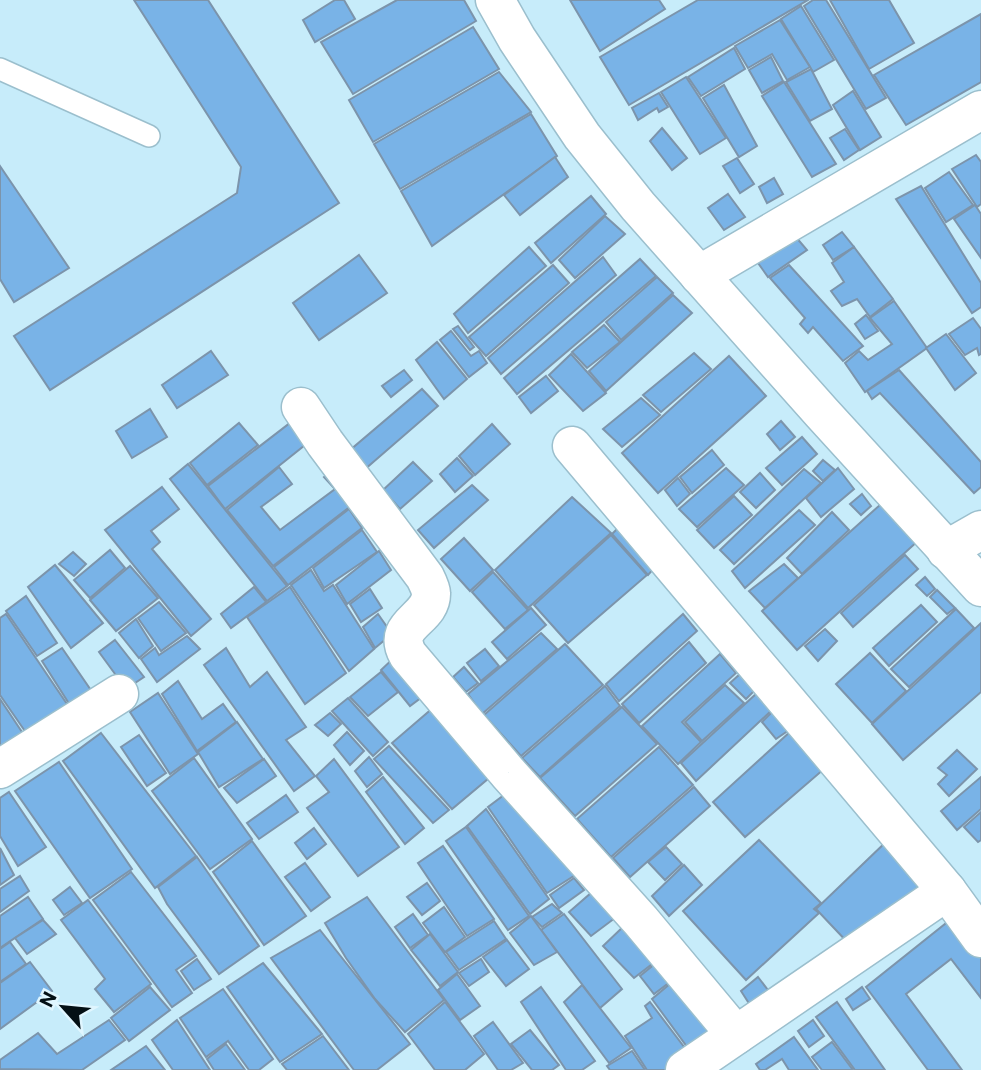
<svg xmlns="http://www.w3.org/2000/svg" width="981" height="1070" font-family="Commissioner,sans-serif">
<style>
.building{fill:#79b3e7;stroke:#7c94ab;stroke-width:2}
.lines{fill:none;stroke-linecap:round;stroke-linejoin:round}
.service-casing{stroke:#9bbfcd;stroke-width:24}
.minor-casing{stroke:#9bbfcd;stroke-width:41}
.service{stroke:#fff;stroke-width:21}
.minor{stroke:#fff;stroke-width:38}
</style>
<rect width="100%" height="100%" fill="#c7ecfa"/>
<g class="building">
<polygon points="134,0 208,0 339,203 50,390 14,336 237,193 241,167"/>
<polygon points="335,0 344,0 355,19 315,42 303,20"/>
<polygon points="397,0 464,0 476,21 353,94 321,42"/>
<polygon points="570,0 659,0 665,9 600,51"/>
<polygon points="698,0 808,0 629,105 600,57"/>
<polygon points="813,0 826,0 886,98 866,109 804,6"/>
<polygon points="830,0 889,0 914,43 869,69"/>
<polygon points="801,6 834,60 813,72 781,19"/>
<polygon points="981,14 981,82 906,125 874,75"/>
<polygon points="780,20 810,67 787,80 772,54 748,68 735,46"/>
<polygon points="473,27 499,69 373,142 349,100"/>
<polygon points="734,48 745,69 701,96 688,77"/>
<polygon points="771,57 783,81 762,93 749,70"/>
<polygon points="811,69 832,109 810,121 786,82"/>
<polygon points="499,72 531,112 400,189 374,144"/>
<polygon points="686,77 726,138 700,154 661,92"/>
<polygon points="784,82 836,164 812,177 762,96"/>
<polygon points="724,85 757,146 739,157 703,98"/>
<polygon points="853,91 881,137 860,150 833,105"/>
<polygon points="659,93 668,107 659,112 657,108 638,120 632,108"/>
<polygon points="531,114 557,156 432,246 401,191"/>
<polygon points="662,128 687,158 672,170 650,141"/>
<polygon points="845,129 859,150 844,160 830,138"/>
<polygon points="976,155 981,162 981,204 977,207 952,169"/>
<polygon points="555,157 568,177 520,215 504,195"/>
<polygon points="737,158 754,184 740,193 723,166"/>
<polygon points="0,166 69,268 14,302 0,279"/>
<polygon points="949,172 973,205 946,222 925,188"/>
<polygon points="774,178 783,194 767,203 759,187"/>
<polygon points="921,186 981,283 981,307 972,313 896,199"/>
<polygon points="728,194 745,217 724,230 708,208"/>
<polygon points="591,196 606,214 551,263 535,243"/>
<polygon points="975,205 981,214 981,258 954,219"/>
<polygon points="605,216 625,234 575,278 559,260"/>
<polygon points="842,232 854,247 833,260 823,245"/>
<polygon points="795,236 807,250 768,277 758,263"/>
<polygon points="529,247 546,266 468,333 454,314"/>
<polygon points="854,247 893,299 870,317 857,299 842,306 831,291 844,282 832,263"/>
<polygon points="359,255 387,293 319,340 293,303"/>
<polygon points="603,257 616,275 501,374 488,358"/>
<polygon points="640,259 656,276 517,394 504,378"/>
<polygon points="553,265 569,283 486,356 469,337"/>
<polygon points="789,265 863,346 843,361 813,327 808,333 800,324 805,318 770,278"/>
<polygon points="657,277 673,293 621,340 606,322"/>
<polygon points="673,295 692,313 606,391 589,371"/>
<polygon points="894,301 927,348 865,392 845,363 859,351 868,360 892,344 870,318"/>
<polygon points="866,315 878,331 865,339 855,324"/>
<polygon points="973,318 981,329 981,354 979,355 977,348 965,355 949,334"/>
<polygon points="604,325 620,342 587,368 572,352"/>
<polygon points="458,326 474,347 470,350 453,329"/>
<polygon points="451,331 471,356 479,351 487,363 469,377 440,340"/>
<polygon points="946,334 976,373 955,390 926,348"/>
<polygon points="437,342 467,379 444,399 416,360"/>
<polygon points="211,351 228,375 177,408 162,385"/>
<polygon points="694,353 711,369 661,412 643,395"/>
<polygon points="571,354 606,393 583,411 549,375"/>
<polygon points="729,356 766,396 658,493 622,453"/>
<polygon points="404,370 412,380 391,397 382,386"/>
<polygon points="899,370 981,462 981,487 974,493 880,393 872,399 867,391"/>
<polygon points="546,376 558,391 531,413 519,397"/>
<polygon points="422,389 438,406 364,470 349,451"/>
<polygon points="641,398 660,415 622,447 603,429"/>
<polygon points="150,409 167,437 132,458 116,431"/>
<polygon points="299,416 315,437 225,509 208,486"/>
<polygon points="781,421 795,437 780,450 767,434"/>
<polygon points="239,423 258,445 207,485 190,463"/>
<polygon points="492,424 510,444 475,475 459,456"/>
<polygon points="802,437 817,454 782,485 766,468"/>
<polygon points="712,450 724,465 692,493 680,477"/>
<polygon points="457,458 473,476 455,492 440,474"/>
<polygon points="823,460 835,470 823,481 813,471"/>
<polygon points="413,462 432,481 400,509 383,490"/>
<polygon points="188,464 287,586 267,601 170,479"/>
<polygon points="279,467 292,484 261,507 280,530 335,489 324,477 335,468 360,499 273,566 227,510"/>
<polygon points="726,468 744,485 697,527 679,509"/>
<polygon points="838,468 854,489 821,517 806,498"/>
<polygon points="804,469 821,483 734,564 720,550"/>
<polygon points="760,473 775,490 756,508 740,492"/>
<polygon points="678,478 690,494 677,506 665,490"/>
<polygon points="472,485 488,500 434,548 418,530"/>
<polygon points="162,487 179,509 151,531 160,542 152,549 211,619 191,636 105,530"/>
<polygon points="862,494 871,506 861,515 850,504"/>
<polygon points="734,496 752,515 714,548 697,530"/>
<polygon points="572,497 611,533 528,608 495,570"/>
<polygon points="881,504 919,540 797,650 762,611"/>
<polygon points="349,509 362,528 288,585 274,567"/>
<polygon points="799,510 815,525 745,588 732,571"/>
<polygon points="832,512 849,530 802,574 787,558"/>
<polygon points="621,525 656,566 648,575 612,534"/>
<polygon points="362,530 377,552 324,588 313,568"/>
<polygon points="611,535 647,575 568,643 534,605"/>
<polygon points="464,538 493,570 470,591 441,559"/>
<polygon points="110,550 125,568 90,598 74,580"/>
<polygon points="379,551 391,570 347,604 336,585"/>
<polygon points="73,552 86,564 74,576 59,564"/>
<polygon points="905,555 918,569 853,627 841,613"/>
<polygon points="784,564 798,578 765,608 749,591"/>
<polygon points="55,565 103,623 71,648 28,587"/>
<polygon points="130,566 158,598 116,631 90,600"/>
<polygon points="311,570 324,591 333,585 374,649 349,671 291,585"/>
<polygon points="493,572 528,610 505,629 472,592"/>
<polygon points="925,577 935,589 927,596 916,585"/>
<polygon points="254,587 266,602 231,628 221,614"/>
<polygon points="290,587 346,673 305,704 247,617"/>
<polygon points="370,589 382,608 361,622 350,604"/>
<polygon points="937,590 955,608 947,614 930,597"/>
<polygon points="26,596 57,643 37,656 6,611"/>
<polygon points="159,602 186,633 161,651 138,618"/>
<polygon points="921,605 937,622 889,666 873,648"/>
<polygon points="531,608 546,625 507,659 492,642"/>
<polygon points="956,609 974,628 909,687 891,669"/>
<polygon points="6,614 71,710 29,737 0,695 0,618"/>
<polygon points="378,614 392,634 375,648 363,627"/>
<polygon points="683,614 697,631 619,701 606,684"/>
<polygon points="136,619 153,646 139,658 119,633"/>
<polygon points="981,623 981,692 903,760 872,724"/>
<polygon points="825,629 837,641 818,661 805,646"/>
<polygon points="541,633 557,649 482,714 468,694"/>
<polygon points="187,636 200,649 157,682 141,659 155,648 159,655"/>
<polygon points="115,640 144,677 126,689 99,652"/>
<polygon points="689,642 706,663 639,723 622,704"/>
<polygon points="565,644 603,685 521,756 484,715"/>
<polygon points="62,648 97,699 75,713 42,661"/>
<polygon points="226,648 250,687 267,672 306,727 286,740 315,776 294,791 204,665"/>
<polygon points="485,649 499,666 481,681 467,663"/>
<polygon points="399,653 426,694 410,706 381,670"/>
<polygon points="870,653 906,691 872,723 836,684"/>
<polygon points="720,654 736,673 682,722 701,742 678,764 642,726"/>
<polygon points="464,667 478,683 466,692 453,677"/>
<polygon points="381,672 398,692 368,716 350,697"/>
<polygon points="740,674 755,690 746,699 730,683"/>
<polygon points="178,681 202,719 223,704 236,722 197,751 162,694"/>
<polygon points="725,685 744,703 702,741 685,722"/>
<polygon points="605,686 620,706 540,777 522,758"/>
<polygon points="158,693 198,754 170,774 130,712"/>
<polygon points="757,693 772,710 696,781 681,763"/>
<polygon points="348,698 388,742 373,756 332,711"/>
<polygon points="0,699 28,741 8,757 0,746"/>
<polygon points="434,707 489,778 452,809 392,743"/>
<polygon points="622,707 657,744 575,816 540,778"/>
<polygon points="773,711 789,730 776,739 762,722"/>
<polygon points="330,713 341,724 328,736 315,725"/>
<polygon points="237,722 263,759 219,787 198,752"/>
<polygon points="791,731 824,769 745,837 713,802"/>
<polygon points="347,732 364,751 350,765 334,745"/>
<polygon points="101,733 196,856 155,888 63,761"/>
<polygon points="139,735 166,773 147,786 121,747"/>
<polygon points="389,746 449,810 433,823 374,759"/>
<polygon points="659,747 693,785 611,857 577,819"/>
<polygon points="957,750 977,769 949,796 938,784 947,775 938,768"/>
<polygon points="369,757 382,774 367,787 355,771"/>
<polygon points="194,758 252,839 210,869 152,791"/>
<polygon points="264,759 276,776 237,803 224,788"/>
<polygon points="334,759 399,847 358,876 307,808 329,792 316,776"/>
<polygon points="59,762 132,869 90,898 15,791"/>
<polygon points="383,777 424,828 405,844 366,792"/>
<polygon points="981,777 981,809 957,830 941,811"/>
<polygon points="694,787 710,806 630,877 613,858"/>
<polygon points="512,789 580,872 547,893 488,807"/>
<polygon points="9,792 46,847 18,866 0,836 0,798"/>
<polygon points="286,795 298,812 259,839 247,823"/>
<polygon points="486,809 549,899 530,914 467,826"/>
<polygon points="981,812 981,840 978,842 964,827"/>
<polygon points="466,827 529,916 508,930 446,841"/>
<polygon points="314,828 326,844 307,859 295,843"/>
<polygon points="759,840 821,903 814,909 819,913 746,980 683,911"/>
<polygon points="888,840 927,879 851,946 816,909"/>
<polygon points="252,841 306,916 264,945 213,872"/>
<polygon points="443,846 494,919 467,936 418,863"/>
<polygon points="666,847 682,864 665,880 648,862"/>
<polygon points="0,848 14,875 0,885"/>
<polygon points="197,857 259,946 219,974 167,904 158,887"/>
<polygon points="305,863 330,897 311,911 285,877"/>
<polygon points="684,865 702,885 669,916 652,896"/>
<polygon points="131,872 196,956 176,970 192,993 172,1007 93,900"/>
<polygon points="20,876 29,891 0,912 0,889"/>
<polygon points="574,878 584,890 559,908 550,895"/>
<polygon points="427,883 440,901 422,915 407,897"/>
<polygon points="70,887 82,903 64,915 53,900"/>
<polygon points="591,893 615,918 591,936 569,912"/>
<polygon points="28,897 43,919 0,948 0,916"/>
<polygon points="367,897 444,1000 405,1032 375,999 346,958 325,923"/>
<polygon points="88,900 151,984 114,1012 95,989 105,979 61,920"/>
<polygon points="552,904 562,913 542,927 532,917"/>
<polygon points="444,907 465,937 445,952 423,923"/>
<polygon points="413,914 428,935 410,948 395,927"/>
<polygon points="564,914 622,989 600,1008 541,930"/>
<polygon points="531,916 557,952 534,965 510,933"/>
<polygon points="955,916 981,951 981,998 951,959 906,994 962,1070 928,1070 866,987"/>
<polygon points="43,920 56,934 27,954 15,938"/>
<polygon points="494,921 506,939 459,970 446,952"/>
<polygon points="625,925 656,961 634,978 603,946"/>
<polygon points="320,930 410,1044 377,1070 354,1070 271,958"/>
<polygon points="430,934 458,972 440,986 411,950"/>
<polygon points="507,940 529,969 506,986 483,957"/>
<polygon points="10,942 26,964 0,982 0,949"/>
<polygon points="197,959 211,979 194,990 181,971"/>
<polygon points="481,959 489,972 469,986 459,973"/>
<polygon points="30,962 52,991 0,1029 0,983"/>
<polygon points="263,963 322,1034 280,1062 227,987"/>
<polygon points="656,963 670,982 654,994 640,976"/>
<polygon points="457,974 480,1006 460,1020 438,990"/>
<polygon points="758,977 771,994 752,1008 741,991"/>
<polygon points="671,983 710,1032 696,1059 652,999"/>
<polygon points="582,985 631,1048 609,1063 564,1002"/>
<polygon points="150,987 170,1010 129,1041 111,1018"/>
<polygon points="541,987 595,1061 582,1070 566,1070 521,1002"/>
<polygon points="862,987 870,999 853,1010 846,999"/>
<polygon points="223,989 273,1059 259,1070 249,1070 228,1041 206,1057 180,1018"/>
<polygon points="445,1002 484,1054 465,1070 435,1070 408,1034"/>
<polygon points="650,1002 694,1060 680,1070 647,1070 625,1036 652,1018 645,1006"/>
<polygon points="837,1002 885,1070 855,1070 816,1017"/>
<polygon points="109,1020 125,1040 82,1070 0,1069 0,1060 38,1033 57,1054"/>
<polygon points="177,1020 210,1070 173,1070 152,1040"/>
<polygon points="813,1020 824,1036 809,1047 798,1031"/>
<polygon points="493,1022 523,1063 511,1070 498,1070 474,1036"/>
<polygon points="530,1030 559,1065 552,1070 532,1070 511,1044"/>
<polygon points="323,1036 349,1070 287,1070 282,1064"/>
<polygon points="794,1037 818,1070 789,1070 782,1059 765,1070 760,1070 756,1064"/>
<polygon points="832,1042 853,1070 822,1070 812,1057"/>
<polygon points="226,1044 245,1070 214,1070 207,1059"/>
<polygon points="146,1046 165,1070 111,1070"/>
<polygon points="632,1051 645,1070 610,1070 607,1066"/>
</g>
<g class="lines">
<defs>
<polyline id="service" points="0,69 149,136"/>
<g id="minor">
<polyline points="495,0 517,39 582,136 638,206 822,413 981,587"/>
<polyline points="699,275 981,110"/>
<path d="M301,407L325,443L425,577C427,581 431,589 431,593C432,620 390,623 408,655L508,773L641,921L736,1035"/>
<polyline points="572,446 947,891 981,938"/>
<polyline points="946,550 981,530"/>
<polyline points="0,769 119,694"/>
<polyline points="685,1070 947,891"/>
</g>
</defs>
<use href="#service" class="service-casing"/>
<use href="#minor" class="minor-casing"/>
<use href="#service" class="service"/>
<use href="#minor" class="minor"/>
</g>
<g transform="translate(63 1007) rotate(297)" stroke="#e0f6ff" stroke-width="5" paint-order="stroke">
<path d="M0-5L12 26L0 18L-12 26Z" fill="#041015"/>
<text y="-10" font-size="19" font-weight="bold" text-anchor="middle" fill="#041015">N</text>
</g>
</svg>
